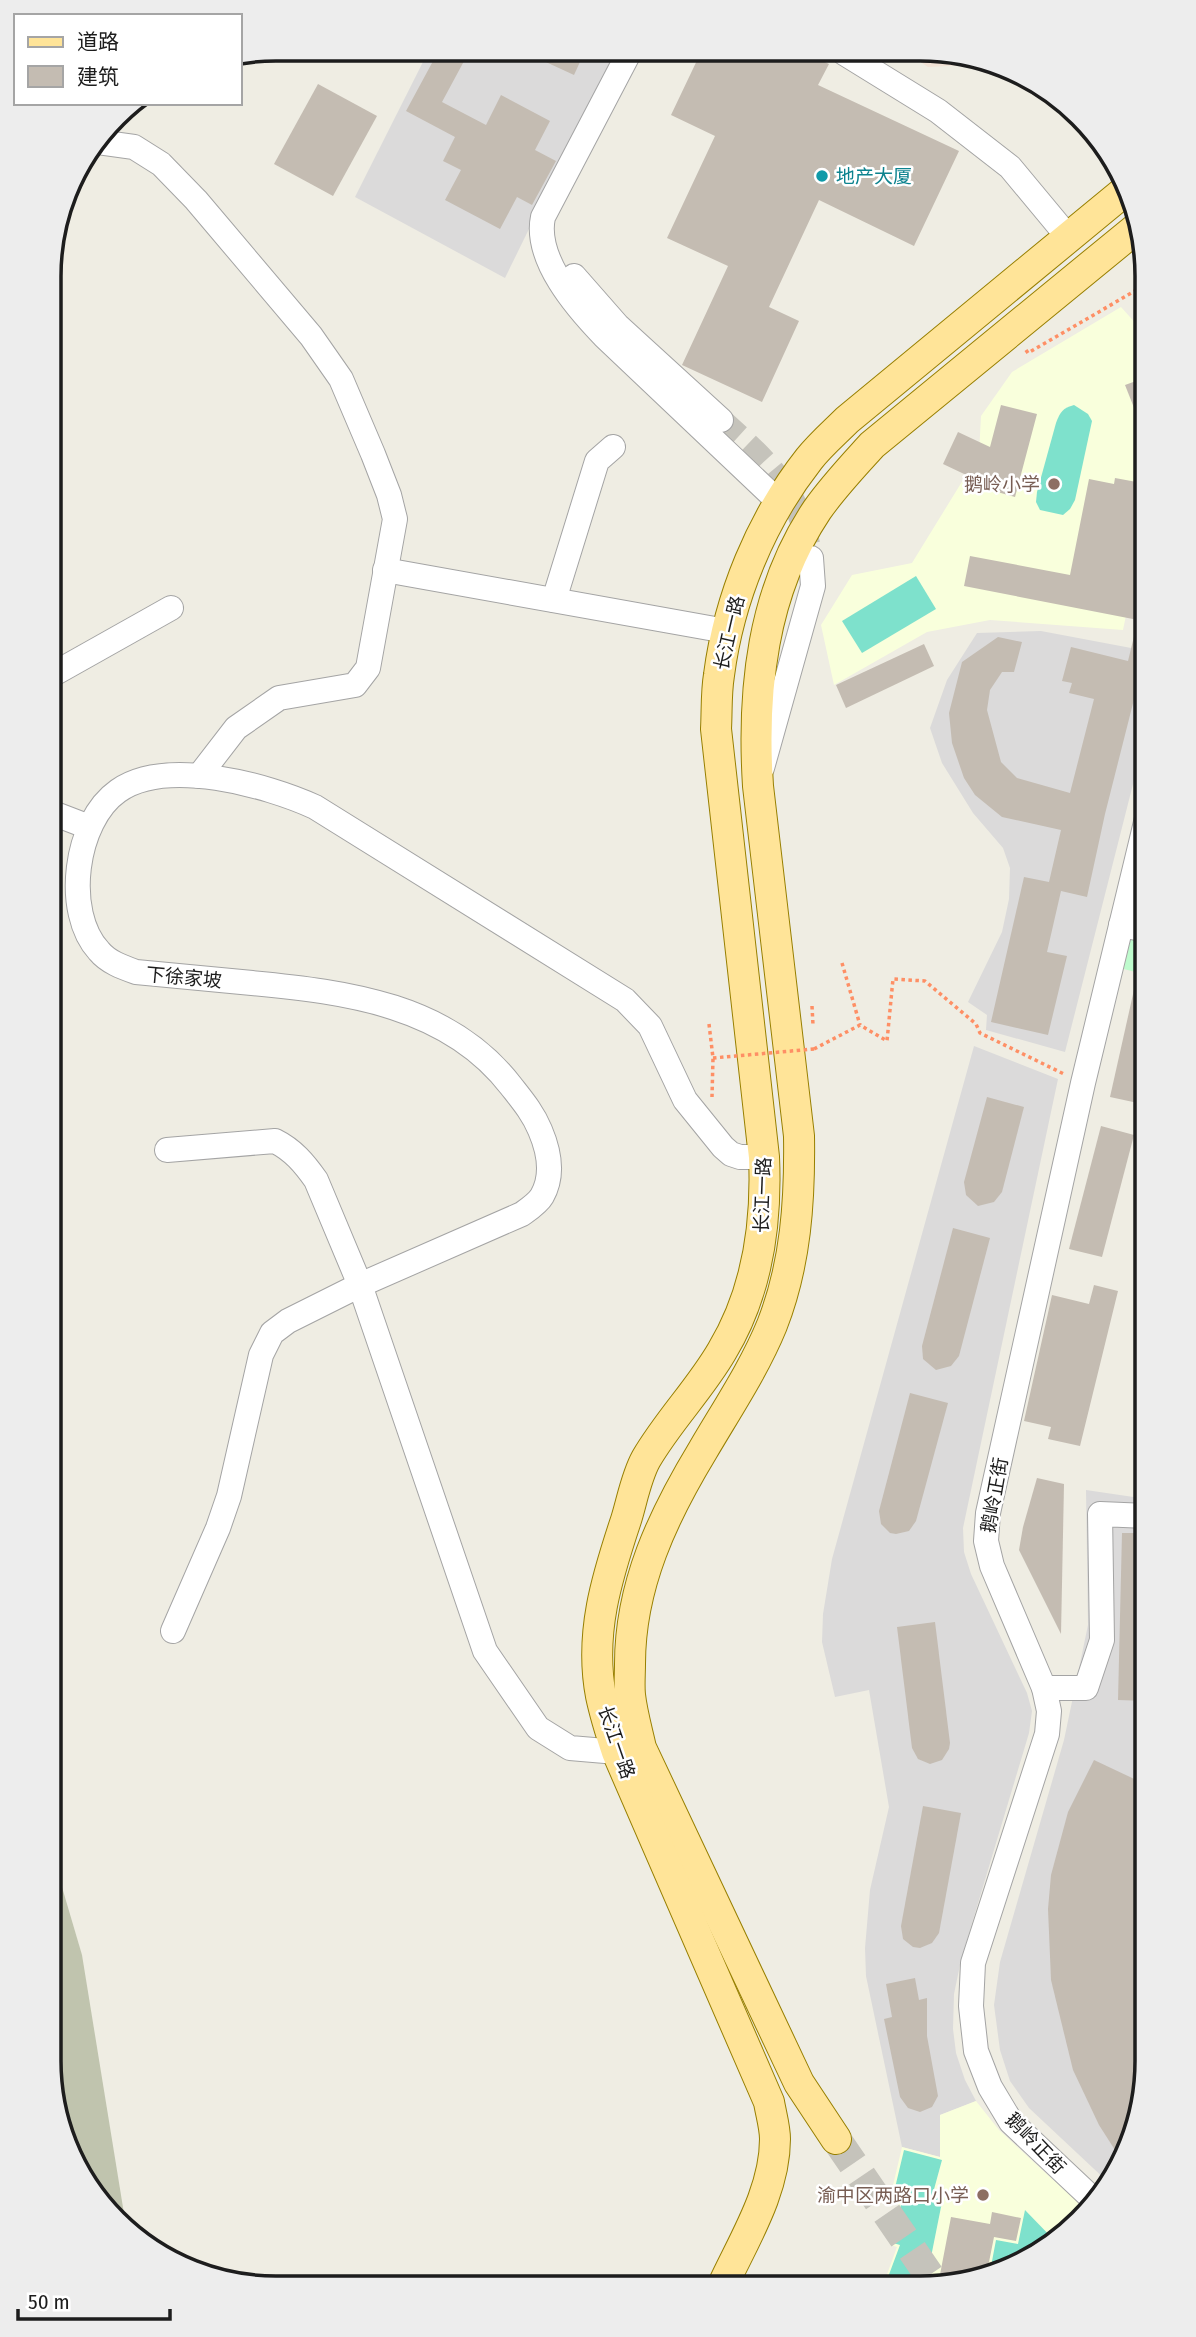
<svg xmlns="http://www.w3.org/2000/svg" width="1196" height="2337" font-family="'Fira Sans Condensed','Noto Sans SC',sans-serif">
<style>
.residential{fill:#dbdada}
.education{fill:#f9ffdc}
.military{fill:#f1e2d5}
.construction{fill:#c0c4ae}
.park{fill:#befbcd}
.pitch{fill:#7ee1cc}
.building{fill:#c4bcb2}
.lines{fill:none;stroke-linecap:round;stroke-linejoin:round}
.minor-tunnel{stroke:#c5c3bb;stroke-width:24;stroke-dasharray:24 12;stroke-linecap:butt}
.major-tunnel{stroke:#c5c3bb;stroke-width:30;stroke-dasharray:30 15;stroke-linecap:butt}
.minor-casing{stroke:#a4a4a4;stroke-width:26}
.major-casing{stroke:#977f00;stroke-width:32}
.path{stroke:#fe8f65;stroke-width:3.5;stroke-dasharray:3.5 3.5;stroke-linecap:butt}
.minor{stroke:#fff;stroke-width:24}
.major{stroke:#ffe498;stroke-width:30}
.path-bridge{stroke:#fe8f65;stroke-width:3.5;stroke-dasharray:3.5 3.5;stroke-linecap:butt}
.culture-dot{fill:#0f9aa8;stroke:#fff;stroke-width:2.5}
.education-dot{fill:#8d6e63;stroke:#fff;stroke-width:2.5}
.labels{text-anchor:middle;stroke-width:5;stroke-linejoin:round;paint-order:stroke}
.culture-label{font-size:19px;fill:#0d838f;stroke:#fff;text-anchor:start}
.education-label{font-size:19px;fill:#785e54;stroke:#fff;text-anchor:end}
.street-label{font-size:19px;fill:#1d1d1d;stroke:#fff}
.rim{fill:none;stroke:#1d1d1d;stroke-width:3.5}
</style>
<rect width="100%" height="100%" fill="#efede3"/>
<g class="residential">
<polygon points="429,50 616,51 505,278 355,197"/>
<polygon points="1041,631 1147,651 1147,729 1065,1052 986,1030 987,1015 968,1002 1002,932 1009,899 1010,868 1003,848 973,813 942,763 930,728 947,680 977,633"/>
<polygon points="974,1046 1058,1079 963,1528 964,1552 971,1574 1027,1693 1032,1711 1029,1733 961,1960 954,1994 953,2029 956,2053 965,2080 976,2101 940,2115 940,2157 902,2147 866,1976 865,1948 870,1890 889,1807 869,1690 835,1697 822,1642 823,1614 832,1559"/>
<polygon points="1086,1490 1147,1499 1146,2076 1130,2148 1109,2183 1029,2108 1010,2081 1000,2050 994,2005 1000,1962 1064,1740 1088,1625"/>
</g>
<g class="education">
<polygon points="1121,307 1147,336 1147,514 1123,630 990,620 927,632 834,685 821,625 852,575 912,563 979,454 981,416 1012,372"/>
<polygon points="976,2101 999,2130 1087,2211 1046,2250 993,2276 920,2288 882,2288 897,2247 890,2245 900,2196 891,2194 902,2147 940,2157 940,2115"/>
</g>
<polygon class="military" points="907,53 964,53 987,64 928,67"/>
<polygon class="construction" points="49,1843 82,1955 127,2232 61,2134 49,2061"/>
<polygon class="park" points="1147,865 1147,975 1120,968"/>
<g class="pitch">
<path d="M1074,405L1088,414L1092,421L1075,500L1070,509L1063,515L1040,510L1036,502L1037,492L1056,423C1060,412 1063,408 1074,405Z"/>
<polygon points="916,576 936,609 862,653 842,621"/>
<polygon points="904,2150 942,2160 933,2193 943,2197 925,2287 884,2288 900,2245 893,2243 903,2195 894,2192"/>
<polygon points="1025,2210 1055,2241 1046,2250 989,2277 996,2240 1018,2244"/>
</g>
<g class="building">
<polygon points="439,50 470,50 442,102 486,125 501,95 550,121 535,150 556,161 532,205 517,197 500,229 445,200 461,170 443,161 455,137 406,111"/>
<polygon points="522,51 585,51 574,75"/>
<polygon points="701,52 804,52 829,64 818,85 959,151 914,246 819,200 769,307 799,321 762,402 682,365 728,266 667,238 715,136 671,115"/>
<polygon points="318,84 377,116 333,196 274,164"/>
<polygon points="1147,377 1147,437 1146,438 1125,385"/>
<polygon points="1001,405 1037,414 1015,497 980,487 981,482 943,464 958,432 990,447"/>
<polygon points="1115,478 1142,483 1135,520 1147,521 1147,648 1105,814 1087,897 1061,891 1047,952 1067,956 1048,1035 991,1022 1024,877 1049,882 1061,830 1002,817 975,795 964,778 952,743 949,713 962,662 998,637 1022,642 1014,672 1002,672 990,690 987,710 1001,762 1017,778 1070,793 1094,699 1069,693 1072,683 1062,681 1071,647 1128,661 1138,620 964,586 970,556 1070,575 1089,479 1114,484"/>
<polygon points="924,644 934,666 846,708 836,685"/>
<polygon points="1140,963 1147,964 1147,1105 1110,1097"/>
<polygon points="987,1097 1024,1107 1002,1192 994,1202 978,1206 966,1195 964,1182"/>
<polygon points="1101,1126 1134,1135 1102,1257 1069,1249"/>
<polygon points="953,1228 990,1238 959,1356 951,1366 936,1370 923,1359 922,1346"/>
<polygon points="1094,1285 1118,1291 1080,1446 1048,1439 1051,1427 1024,1421 1052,1295 1089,1304"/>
<polygon points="910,1393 948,1403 916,1521 909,1531 896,1534 890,1533 881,1524 879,1511"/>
<polygon points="1037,1478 1064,1484 1061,1634 1019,1550 1023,1527"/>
<polygon points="1122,1533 1147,1533 1147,1701 1118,1700"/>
<polygon points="935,1622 950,1743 949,1749 942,1760 930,1764 918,1759 912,1748 897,1627"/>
<polygon points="1094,1760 1147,1785 1146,2076 1130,2148 1122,2161 1099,2125 1073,2070 1051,1980 1048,1909 1051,1875 1068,1812"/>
<polygon points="923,1806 961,1813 939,1933 932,1943 920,1948 913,1947 903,1939 901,1926"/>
<polygon points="915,1978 919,2000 927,1998 927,2036 938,2096 932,2107 920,2112 908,2108 900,2097 884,2019 892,2017 886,1984"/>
<polygon points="992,2212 1021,2218 1016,2241 994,2237 986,2277 938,2285 951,2217 990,2224"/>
</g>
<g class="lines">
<path class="minor-tunnel" d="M721,420C762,457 797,487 808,544"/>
<polyline class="major-tunnel" points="836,2139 936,2285"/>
<defs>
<g id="minor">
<path d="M630,51L543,217C534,259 577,308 604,336L780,503"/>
<polyline points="844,53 938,111 1010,167 1069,238"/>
<polyline points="98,142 134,147 161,164 196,200 311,336 341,379 373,454 389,495 395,519 368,668 355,685 279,698 236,728 199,776"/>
<polyline points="574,276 617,325 721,420"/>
<polyline points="385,570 726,631"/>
<polyline points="554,600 597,461 613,447"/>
<polyline points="50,676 171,608"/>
<polyline points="762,768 813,586 811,558"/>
<polyline points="50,812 89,827"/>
<polyline points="1121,925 1147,930"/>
<path d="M167,1150L275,1141C293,1150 304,1163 316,1180L360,1285L485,1651L538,1728L570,1748L617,1752"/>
<path d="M173,1631L218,1528L229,1496L261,1355L272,1333L288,1321L360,1285L522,1214C529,1209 538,1203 542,1196C554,1175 549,1151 540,1130C533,1113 522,1100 511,1086C449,1005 347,992 252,983C213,979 175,976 136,972C122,967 108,962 99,951C63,912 75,821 118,791C166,757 267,785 315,807L625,1000L650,1026L685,1100L723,1147L731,1154L740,1157H764"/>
<polyline points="1044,1688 1086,1688 1102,1640 1100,1514 1147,1516"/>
<polyline points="1097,2203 1011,2122 990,2087 976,2051 971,2006 973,1963 1047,1734 1049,1711 1044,1688 992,1566 986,1541 988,1513 1083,1083 1147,818"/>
</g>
<g id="major">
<path d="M836,2139L799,2083L641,1748C637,1730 632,1713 630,1695C629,1685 630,1674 630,1664C630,1585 663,1516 703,1450C727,1409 754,1369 772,1325C796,1264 800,1200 799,1136L758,786C752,690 762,592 817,510C833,487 853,466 872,445L1139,226"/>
<path d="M722,2287C743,2241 775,2192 775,2139C775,2127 771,2114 769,2102L617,1752C611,1734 605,1715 601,1696C589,1634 607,1577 626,1520C632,1501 636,1477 646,1459C668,1421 700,1389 722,1351C757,1293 767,1223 764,1157L716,729C717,711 716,693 719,675C729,598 761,520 809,459C820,445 834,433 847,420L1126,190"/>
</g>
</defs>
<use href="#minor" class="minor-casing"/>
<use href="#major" class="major-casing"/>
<g class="path">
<polyline points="1026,350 1028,353 1140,288 1147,293"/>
<polyline points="842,963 860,1025"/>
<polyline points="812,1006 813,1025"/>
<polyline points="709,1024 713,1058 712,1097"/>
<polyline points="814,1049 860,1025 887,1041 893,979 925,981 976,1024 980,1033 1064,1074"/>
</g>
<use href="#minor" class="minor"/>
<use href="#major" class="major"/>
<polyline class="path-bridge" points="713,1058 814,1049"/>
</g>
<circle class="culture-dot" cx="822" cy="176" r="7"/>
<g class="education-dot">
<circle cx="1054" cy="484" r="7"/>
<circle cx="983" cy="2195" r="7"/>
</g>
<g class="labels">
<g class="culture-label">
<text x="836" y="183">地产大厦</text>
</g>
<g class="education-label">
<text x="1040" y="491">鹅岭小学</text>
<text x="969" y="2202">渝中区两路口小学</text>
</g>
<g class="street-label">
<text transform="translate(729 633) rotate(-77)" y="7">长江一路</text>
<text transform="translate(184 977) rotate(5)" y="7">下徐家坡</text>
<text transform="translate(762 1195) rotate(-88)" y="7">长江一路</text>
<text transform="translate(994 1495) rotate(-80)" y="7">鹅岭正街</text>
<text transform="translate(617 1742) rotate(71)" y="7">长江一路</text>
<text transform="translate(1036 2143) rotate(46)" y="7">鹅岭正街</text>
</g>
</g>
<path d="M0 0H1196V2337H0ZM276 61H920A215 215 0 0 1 1135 276V2061A215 215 0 0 1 920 2276H276A215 215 0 0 1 61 2061V276A215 215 0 0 1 276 61Z" fill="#ededed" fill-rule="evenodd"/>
<path class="rim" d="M276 61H920A215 215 0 0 1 1135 276V2061A215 215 0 0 1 920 2276H276A215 215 0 0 1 61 2061V276A215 215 0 0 1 276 61Z"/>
<rect x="14" y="14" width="228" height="91" fill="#ffffff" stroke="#a5a5a5" stroke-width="2"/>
<rect x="28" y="37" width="35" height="10" fill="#ffe498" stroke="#a5a5a5" stroke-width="2"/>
<text x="77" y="49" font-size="21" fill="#1d1d1d">道路</text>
<rect x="28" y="66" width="35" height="21" fill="#c4bcb2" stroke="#a5a5a5" stroke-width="2"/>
<text x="77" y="84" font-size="21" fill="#1d1d1d">建筑</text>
<path d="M18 2309v10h152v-10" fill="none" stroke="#1d1d1d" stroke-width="3.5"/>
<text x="28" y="2309" font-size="21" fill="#1d1d1d" stroke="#ffffff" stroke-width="5" paint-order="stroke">50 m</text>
</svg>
